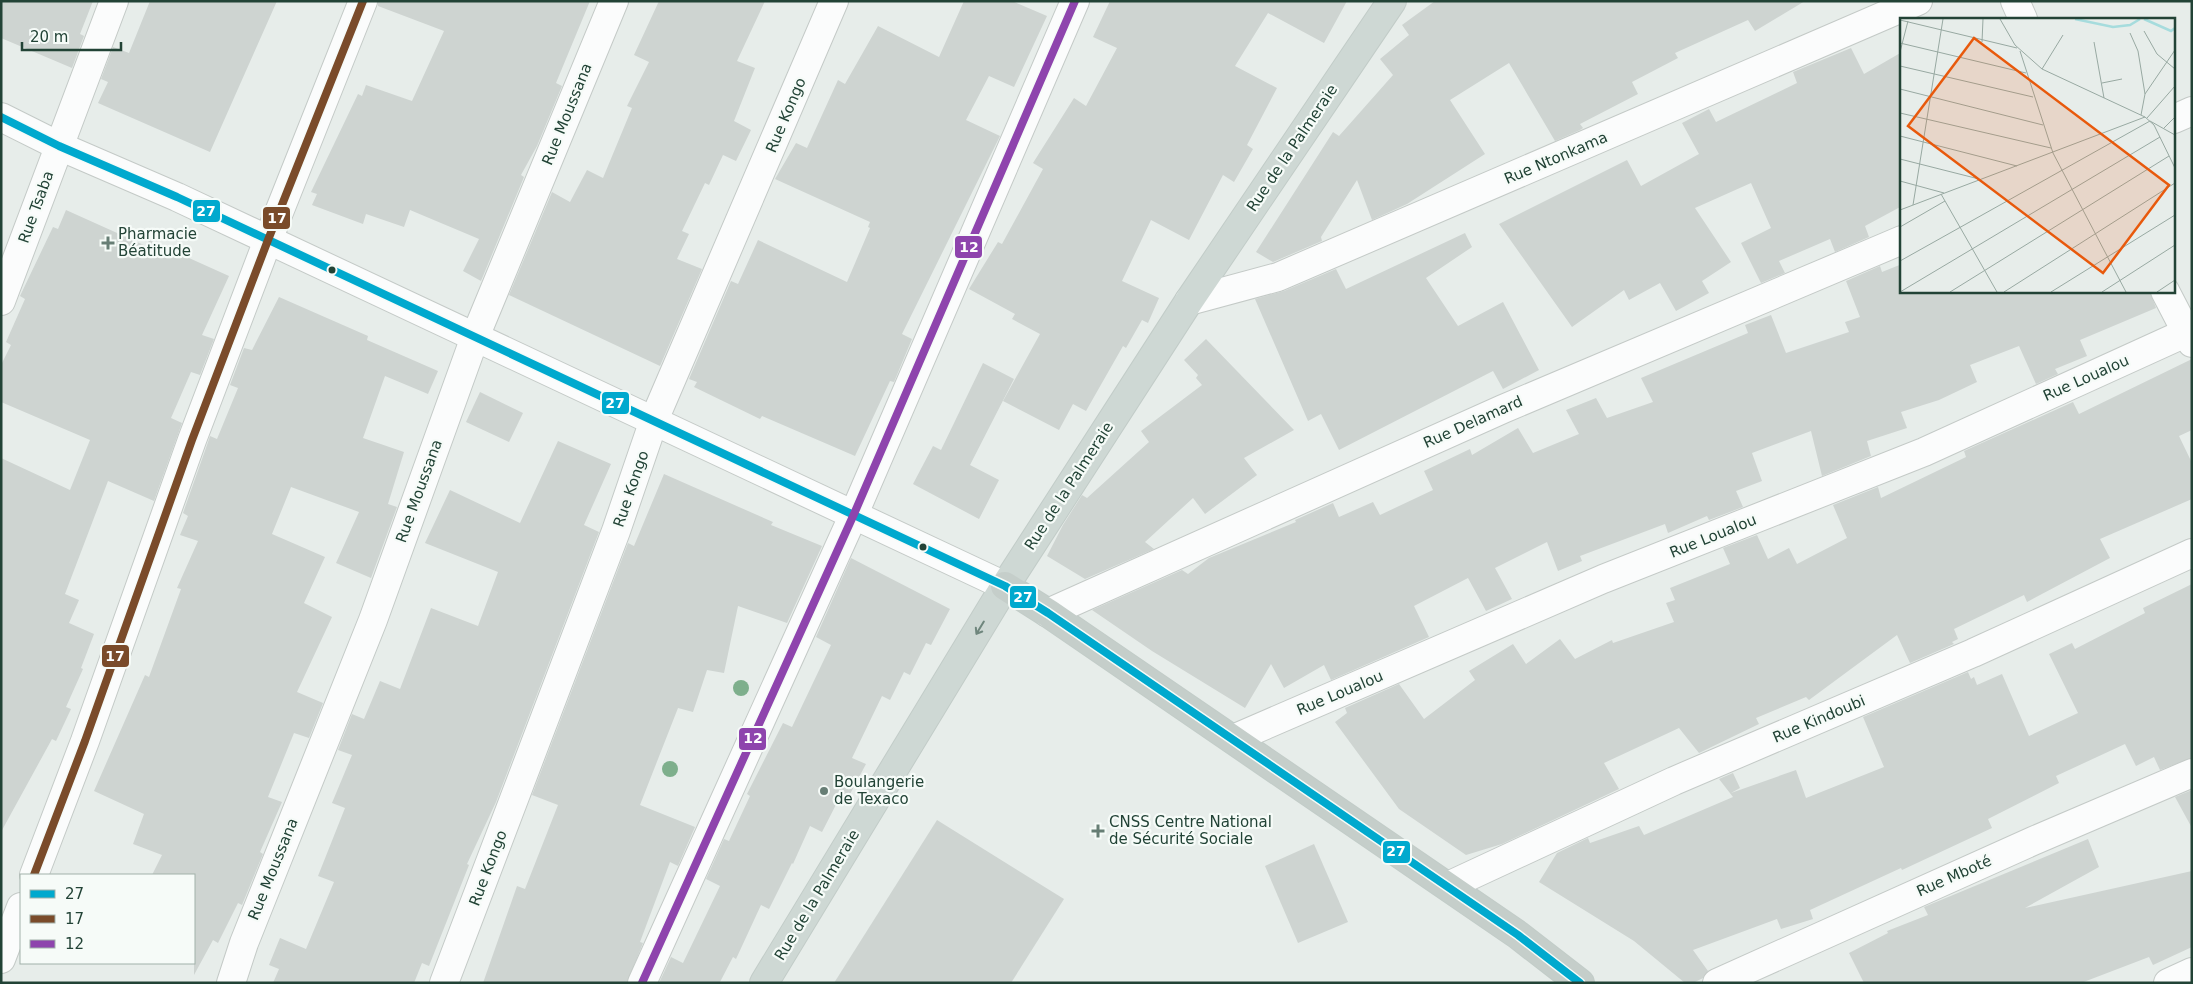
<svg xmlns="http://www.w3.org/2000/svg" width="2193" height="984" font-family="'DejaVu Sans',sans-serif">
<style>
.building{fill:#ced4d1}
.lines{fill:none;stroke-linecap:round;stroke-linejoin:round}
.minor-casing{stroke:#c4cac7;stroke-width:30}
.primary-casing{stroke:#c2ccc8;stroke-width:30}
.trunk-casing{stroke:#c2ccc8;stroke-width:30}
.minor{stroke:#fbfcfc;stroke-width:28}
.primary{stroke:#ced8d4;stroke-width:28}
.trunk{stroke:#c5ceca;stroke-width:28}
.bus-1-casing{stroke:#f6fbf8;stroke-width:11}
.bus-2-casing{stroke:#f6fbf8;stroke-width:11}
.bus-3-casing{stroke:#f6fbf8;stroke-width:11}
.bus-1{stroke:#00a9ce;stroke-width:8}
.bus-2{stroke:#7a4b2a;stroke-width:8}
.bus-3{stroke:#8e44ad;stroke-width:8}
.tree{fill:#7eaf8c}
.oneway{stroke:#6f867d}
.poi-dot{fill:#677e75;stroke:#f6fbf8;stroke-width:2}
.bus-dot{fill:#224336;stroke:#f6fbf8;stroke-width:2}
.labels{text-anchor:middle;stroke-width:4.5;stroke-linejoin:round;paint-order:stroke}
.street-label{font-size:15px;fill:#224336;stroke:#f6fbf8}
.poi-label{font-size:15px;fill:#224336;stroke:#f6fbf8;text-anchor:start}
.inset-river{fill:none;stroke:#a6dcdd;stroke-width:2.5}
.inset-road{fill:none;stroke:#98a9a2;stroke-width:1}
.view{fill:#e8590c;fill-opacity:0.15;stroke:#e8590c;stroke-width:2.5}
.inset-edge{fill:none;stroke:#224336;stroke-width:2.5}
.line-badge{stroke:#f6fbf8;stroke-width:2}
.badge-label{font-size:14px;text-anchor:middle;font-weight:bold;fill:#fff}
</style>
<rect width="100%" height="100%" fill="#e7edea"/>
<g class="building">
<polygon points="1,1 93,1 80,34 84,36 72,68 1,38"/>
<polygon points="150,1 277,1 210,152 98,103 108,82 101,79 113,47 129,53"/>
<polygon points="378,1 590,1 556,83 562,86 537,146 521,175 524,177 481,281 463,271 479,239 410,210 404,227 366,214 363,224 312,205 317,194 311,192 358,94 362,96 366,85 412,101 444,31 378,6"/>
<polygon points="659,1 765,1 737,61 755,68 734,121 751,130 736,161 723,155 709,185 705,183 682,231 689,234 677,259 702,269 660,366 509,295 552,192 570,202 587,170 603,178 632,108 627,106 649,62 634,55"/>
<polygon points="964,1 1012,1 1047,16 1014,87 989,76 966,120 1000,136 902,334 912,339 894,382 890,381 855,456 762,416 760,419 694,387 697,382 689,379 731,281 738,284 758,240 847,282 870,228 868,227 870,222 775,179 796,143 807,148 838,80 845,84 878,26 939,57"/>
<polygon points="1110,1 1347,1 1324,43 1268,13 1235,66 1277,88 1247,145 1253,149 1234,182 1223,175 1189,240 1151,220 1122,281 1159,298 1148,323 1142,320 1126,348 1123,346 1086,411 1073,404 1059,430 1003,401 1040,334 1012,319 1015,314 969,289 998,242 1002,244 1043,169 1033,163 1074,98 1086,106 1117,48 1093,37"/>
<polygon points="1435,1 1805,1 1755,31 1748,20 1675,53 1678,58 1632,82 1638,94 1580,124 1583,128 1580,130 1555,141 1509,63 1450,100 1485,154 1407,204 1372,220 1357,180 1321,237 1322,241 1273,262 1256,252 1333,132 1339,136 1393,75 1380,59 1409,35 1402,25"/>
<polygon points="1851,48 1864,74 1902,52 1902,206 1865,226 1869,237 1835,252 1830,239 1779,261 1785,273 1761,283 1741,243 1771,228 1751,183 1695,208 1731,262 1702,281 1709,293 1676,311 1660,283 1629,300 1624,290 1572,327 1499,224 1627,160 1641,186 1699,154 1682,123 1709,109 1716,122 1797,83 1793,72"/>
<polygon points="66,210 146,246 149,240 229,276 202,335 214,339 200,375 191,372 171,418 182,423 154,501 108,481 65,594 79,600 69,623 94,634 81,668 83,669 66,707 71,709 56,741 52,739 1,832 1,458 70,490 90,440 1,402 1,365 11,345 6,342 25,299 20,296 53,227 58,229"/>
<polygon points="1465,233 1472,247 1426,278 1458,326 1503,302 1539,370 1503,389 1493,371 1339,450 1321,414 1308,421 1255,299 1284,291 1336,269 1346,289"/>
<polygon points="1902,264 1902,291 2150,291 2156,308 2080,340 2087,356 2055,369 2058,374 2036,384 2019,346 1970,365 1977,382 1939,400 1901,412 1907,428 1867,441 1871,456 1822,476 1811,431 1752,453 1762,481 1736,491 1743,507 1709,520 1707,516 1668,533 1665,524 1580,556 1582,561 1558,571 1547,542 1495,568 1512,599 1486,611 1468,578 1414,606 1429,637 1331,680 1324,665 1284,688 1271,664 1245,708 1152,651 1092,610 1182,570 1188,574 1209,558 1296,522 1295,520 1333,503 1339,517 1373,502 1380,515 1433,490 1424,471 1470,449 1472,455 1518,428 1533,453 1579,434 1566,410 1596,398 1607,418 1653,402 1641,378 1748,333 1745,325 1771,315 1786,353 1849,332 1845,322 1860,317 1846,281 1880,266 1882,272"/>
<polygon points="279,297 368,336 367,340 438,371 428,394 385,376 363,438 404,452 388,504 397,507 371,578 336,563 359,512 291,487 272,534 325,557 304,603 332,617 297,692 323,703 309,738 294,733 268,797 282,802 260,852 263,854 242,905 238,903 218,943 213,940 194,975 194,875 152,875 162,855 133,844 144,814 94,791 145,675 149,677 181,589 177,588 198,541 180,535 188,516 183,513 207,445 210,436 217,439 238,388 230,385 244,348 252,350"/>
<polygon points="1206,339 1294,430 1244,458 1257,475 1205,514 1193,498 1145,542 1154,549 1085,579 1047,556 1063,525 1082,495 1087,498 1149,442 1141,431 1202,385 1196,378 1198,375 1184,360"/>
<polygon points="2192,359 2192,430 2179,436 2192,463 2192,499 2100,539 2110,558 2027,602 2024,595 1954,629 1958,639 1952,642 1954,644 1910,663 1897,635 1809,700 1806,697 1756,718 1759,724 1699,753 1679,728 1604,763 1619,789 1502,844 1466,855 1399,809 1335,722 1347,713 1345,708 1399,684 1424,719 1475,680 1469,671 1513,644 1526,664 1560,639 1575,659 1612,640 1613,643 1674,622 1666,603 1675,600 1670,588 1730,564 1723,548 1757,535 1768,559 1789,548 1797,564 1847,538 1833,505 1878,487 1881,498 1966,457 1964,451 2073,402 2079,414"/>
<polygon points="983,363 1014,379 970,465 999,480 979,519 913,484 933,446 941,450"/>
<polygon points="480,392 523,413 509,442 466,422"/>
<polygon points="558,441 611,464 584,525 599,532 496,802 467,864 469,865 429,966 422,963 414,983 273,983 279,969 269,965 280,938 306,949 334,882 318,876 345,808 332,803 352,755 338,750 352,714 364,719 380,681 400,689 431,608 478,626 498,572 425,543 450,490 520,523"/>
<polygon points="664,474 773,522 771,525 822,546 787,623 738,606 724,673 707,670 693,712 678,708 640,805 695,827 678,866 670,862 640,942 643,943 627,983 483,983 517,886 525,889 558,805 532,795 628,543 634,546"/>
<polygon points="851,558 950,609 931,645 926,643 910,675 904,672 890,700 882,696 852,758 866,764 849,796 842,793 822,832 810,826 793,864 792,863 769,909 761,905 736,959 733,957 720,982 722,983 659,983 671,957 683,963 720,886 706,879 724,839 729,841 750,796 747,794 783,723 792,727 831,645 816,637"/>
<polygon points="2192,584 2192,758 2160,770 2154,757 2136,766 2125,744 2056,776 2059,783 1988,819 1992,828 1902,870 1901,868 1810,910 1813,919 1781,929 1777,919 1693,950 1708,971 1703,978 1693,983 1685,983 1634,941 1539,882 1557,853 1588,838 1590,843 1639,826 1644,835 1733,797 1719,779 1733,773 1740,788 1731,793 1796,770 1806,798 1884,767 1863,717 1968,672 1971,679 1974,677 1977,685 2002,674 2029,736 2078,713 2049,654 2072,643 2075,649 2145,613 2143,608"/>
<polygon points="2192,790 2192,828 2175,797"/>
<polygon points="937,820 1064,899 1011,983 834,983"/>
<polygon points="2088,839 2099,867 2025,908 2192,871 2192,947 2153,965 2149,957 2081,983 1864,983 1849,953 1888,933 1887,931 1928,915 1924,907"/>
<polygon points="1314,844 1348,922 1298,943 1265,866"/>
</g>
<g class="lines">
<defs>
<g id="minor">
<polyline points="2015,1 2023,19"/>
<polyline points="1,117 59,146 177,197 1005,586"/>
<polyline points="2174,119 2192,111"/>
<polyline points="2165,291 2192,343"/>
<polyline points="1,301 114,1"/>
<polyline points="1189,301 1278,277 1918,1"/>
<polyline points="1048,613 1503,409 1902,240"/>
<polyline points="1233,739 1603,579 1924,452 2192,330"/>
<polyline points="34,875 85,741 192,440 268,240 363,1"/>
<polyline points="1448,886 1674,781 1973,653 2192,553"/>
<polyline points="1,959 21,907"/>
<polyline points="231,983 244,943 373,620 475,337 614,1"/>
<polyline points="444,983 616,531 654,420 834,1"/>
<polyline points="642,983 854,514 1075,1"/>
<polyline points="1717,983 2033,841 2192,773"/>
<polyline points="2168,983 2192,972"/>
</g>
<polyline id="primary" points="764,983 1005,586 1189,301 1392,1"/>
<polyline id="trunk" points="1005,586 1048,613 1518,935 1580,983"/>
</defs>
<use href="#minor" class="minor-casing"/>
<use href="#primary" class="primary-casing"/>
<use href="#trunk" class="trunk-casing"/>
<use href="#minor" class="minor"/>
<use href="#primary" class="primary"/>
<use href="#trunk" class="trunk"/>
<defs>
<polyline id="bus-1" points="1,117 59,146 177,197 1005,586 1048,613 1518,935 1580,983"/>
<polyline id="bus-2" points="34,875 85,741 192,440 268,240 363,1"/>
<polyline id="bus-3" points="642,983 854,514 1075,1"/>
</defs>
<use href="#bus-1" class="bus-1-casing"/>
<use href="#bus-2" class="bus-2-casing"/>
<use href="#bus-3" class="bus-3-casing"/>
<use href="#bus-1" class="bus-1"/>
<use href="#bus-2" class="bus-2"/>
<use href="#bus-3" class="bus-3"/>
</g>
<g class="tree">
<circle cx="741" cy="688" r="8"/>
<circle cx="670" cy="769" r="8"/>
</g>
<defs><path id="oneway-shaft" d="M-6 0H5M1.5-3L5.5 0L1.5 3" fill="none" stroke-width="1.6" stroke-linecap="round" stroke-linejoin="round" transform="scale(1.25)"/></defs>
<use class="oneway" href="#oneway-shaft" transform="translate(980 628) rotate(121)"/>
<g class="poi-dot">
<path d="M105.5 235.5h5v5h5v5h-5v5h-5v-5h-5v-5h5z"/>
<circle cx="824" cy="791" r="5"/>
<path d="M1095.5 823.5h5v5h5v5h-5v5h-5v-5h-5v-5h5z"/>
</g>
<g class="bus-dot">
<circle cx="332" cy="270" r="4.5"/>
<circle cx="923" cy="547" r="4.5"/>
</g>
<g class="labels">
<g class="street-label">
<text transform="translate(567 114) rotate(-68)" y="5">Rue Moussana</text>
<text transform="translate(786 115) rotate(-67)" y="5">Rue Kongo</text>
<text transform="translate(1292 148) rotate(-56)" y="5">Rue de la Palmeraie</text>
<text transform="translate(1556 158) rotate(-23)" y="5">Rue Ntonkama</text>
<text transform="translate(36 207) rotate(-70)" y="5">Rue Tsaba</text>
<text transform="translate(2086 378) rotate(-24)" y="5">Rue Loualou</text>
<text transform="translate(1473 422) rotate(-24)" y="5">Rue Delamard</text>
<text transform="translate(1069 486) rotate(-57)" y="5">Rue de la Palmeraie</text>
<text transform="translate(631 489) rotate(-71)" y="5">Rue Kongo</text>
<text transform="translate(419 491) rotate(-70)" y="5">Rue Moussana</text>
<text transform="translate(1713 536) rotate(-22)" y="5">Rue Loualou</text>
<text transform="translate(1340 693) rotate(-23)" y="5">Rue Loualou</text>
<text transform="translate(1819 719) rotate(-23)" y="5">Rue Kindoubi</text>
<text transform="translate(488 868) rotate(-69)" y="5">Rue Kongo</text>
<text transform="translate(273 869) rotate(-68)" y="5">Rue Moussana</text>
<text transform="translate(1954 876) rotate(-24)" y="5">Rue Mboté</text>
<text transform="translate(817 895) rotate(-59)" y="5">Rue de la Palmeraie</text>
</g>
<g class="poi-label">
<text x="118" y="239">Pharmacie<tspan x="118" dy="17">Béatitude</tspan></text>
<text x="834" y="787">Boulangerie<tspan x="834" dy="17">de Texaco</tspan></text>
<text x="1109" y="827">CNSS Centre National<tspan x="1109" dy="17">de Sécurité Sociale</tspan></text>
</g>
</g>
<g transform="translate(1900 18)">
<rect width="275" height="275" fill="#e7edea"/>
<path class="inset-river" d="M175,1L213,9L230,7L240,1M244,1L271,13L275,10"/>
<path class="inset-road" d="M100,1L115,27L142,51L245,99M0,2L117,30M244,13L257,36L275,51M230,15L238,33L245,76M82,24L83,1M194,24L204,80M0,25L126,55M120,33L153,135M0,34L8,3M0,48L133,79M142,51L163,17M202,65L222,61M0,71L143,107M0,95L151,130M241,97L245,76L275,32M247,100L275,68M264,110L275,99M0,118L117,148M153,135L226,274M0,141L79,161M0,163L44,175M41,176L97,274M13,187L43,1M0,192L245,99L254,107L275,150M0,209L45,183M0,243L250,103L275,117M0,274L260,119M50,274L269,138M104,274L275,165M151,274L275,197M202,274L275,227M257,274L275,262"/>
<path class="view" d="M74,20L269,167L203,255L8,108Z"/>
<rect width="275" height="275" class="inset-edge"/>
</g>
<g class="line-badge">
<rect x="192" y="199" width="29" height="24" rx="5" fill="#00a9ce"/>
<rect x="262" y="206" width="29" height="24" rx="5" fill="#7a4b2a"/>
<rect x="954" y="235" width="29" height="24" rx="5" fill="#8e44ad"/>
<rect x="601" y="391" width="29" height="24" rx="5" fill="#00a9ce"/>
<rect x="1009" y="585" width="28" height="24" rx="5" fill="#00a9ce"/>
<rect x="101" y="644" width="29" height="24" rx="5" fill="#7a4b2a"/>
<rect x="738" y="727" width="29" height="24" rx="5" fill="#8e44ad"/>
<rect x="1382" y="840" width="29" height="24" rx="5" fill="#00a9ce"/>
</g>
<g class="badge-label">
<text x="206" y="216">27</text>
<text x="277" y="223">17</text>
<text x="969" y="252">12</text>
<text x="615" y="408">27</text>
<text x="1023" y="602">27</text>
<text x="115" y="661">17</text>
<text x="753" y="743">12</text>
<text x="1396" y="856">27</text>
</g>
<rect width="2193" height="984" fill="none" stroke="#224336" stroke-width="5"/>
<rect x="20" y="874" width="175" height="90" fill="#f6fbf8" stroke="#a1b1aa"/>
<rect x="30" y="890" width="25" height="8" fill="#00a9ce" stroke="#a1b1aa"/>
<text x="65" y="899" font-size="15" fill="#224336">27</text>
<rect x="30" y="915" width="25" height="8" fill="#7a4b2a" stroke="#a1b1aa"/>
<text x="65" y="924" font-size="15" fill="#224336">17</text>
<rect x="30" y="940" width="25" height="8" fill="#8e44ad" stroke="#a1b1aa"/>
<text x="65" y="949" font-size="15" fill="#224336">12</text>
<path d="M22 42v8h99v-8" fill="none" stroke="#224336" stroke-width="2.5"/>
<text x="30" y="42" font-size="15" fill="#224336" stroke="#f6fbf8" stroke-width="4" paint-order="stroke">20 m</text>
</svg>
